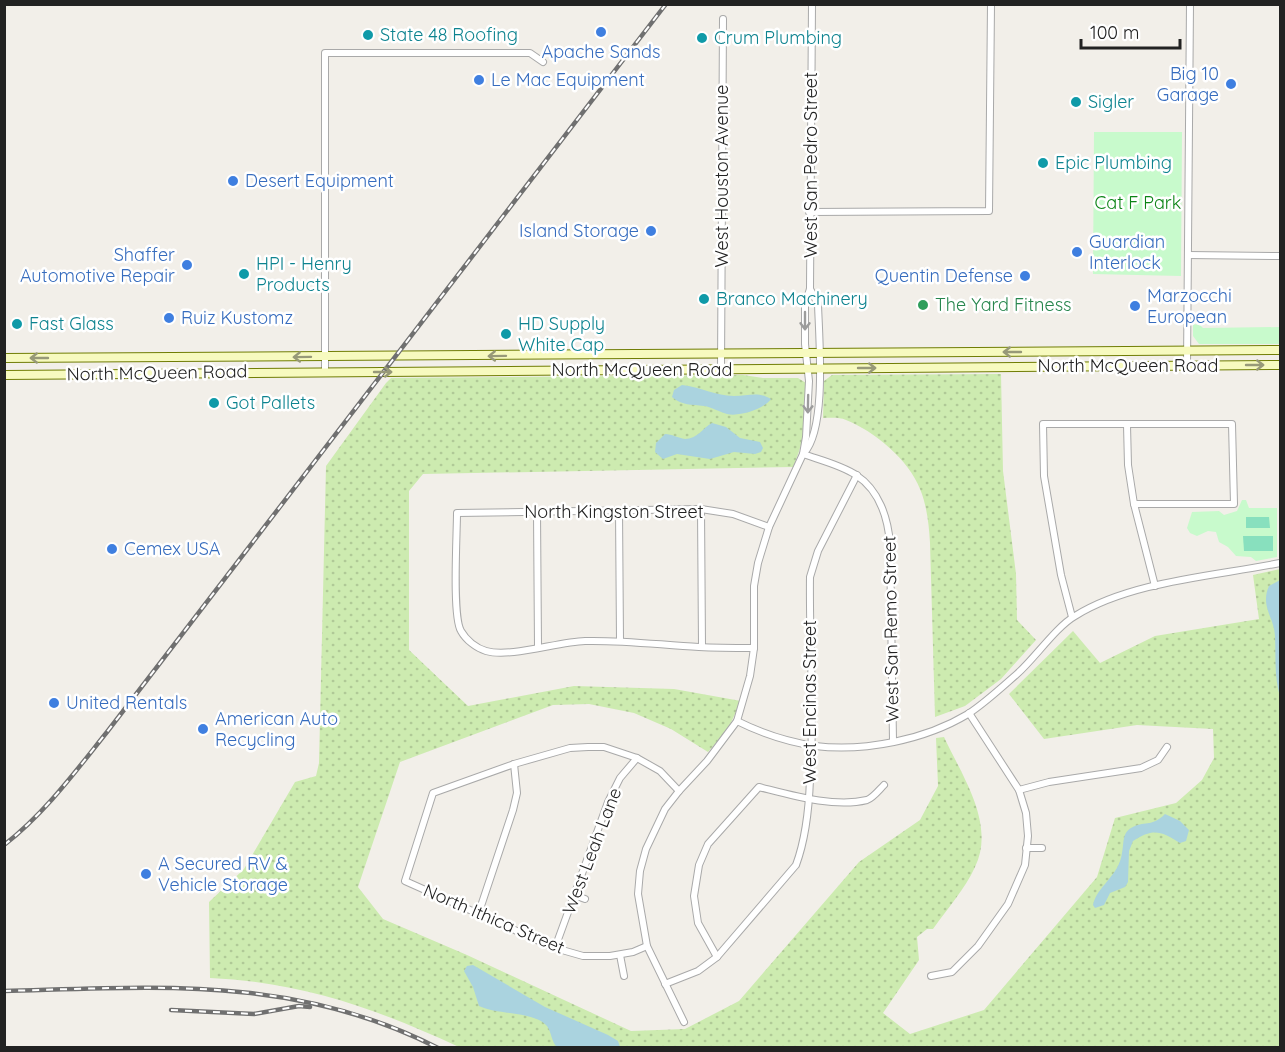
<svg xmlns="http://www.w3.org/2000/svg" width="1285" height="1052" font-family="Quicksand,sans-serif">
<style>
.grass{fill:url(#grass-dots)}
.park{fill:#c8facc}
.pitch{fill:#88e0be}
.water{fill:#aad3df}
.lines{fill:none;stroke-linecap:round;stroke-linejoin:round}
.minor-casing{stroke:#a9a9a9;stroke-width:8}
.secondary-casing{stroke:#707d05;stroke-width:10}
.minor{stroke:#fff;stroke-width:6}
.secondary{stroke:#f7fabf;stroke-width:8}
.rail-casing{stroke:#707070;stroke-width:4.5}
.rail{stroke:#fff;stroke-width:2;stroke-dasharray:7;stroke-linecap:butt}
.oneway{stroke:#9c9c9c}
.oneway2{stroke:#979978}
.shop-dot{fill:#3f7fe0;stroke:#fff;stroke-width:2}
.culture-dot{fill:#0f9aa8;stroke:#fff;stroke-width:2}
.leisure-dot{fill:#2e9e5b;stroke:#fff;stroke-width:2}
.labels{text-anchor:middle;stroke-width:5;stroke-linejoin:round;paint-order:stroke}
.culture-label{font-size:18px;fill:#0d838f;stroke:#fff;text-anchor:start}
.shop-label{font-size:18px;fill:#366cbe;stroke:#fff;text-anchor:start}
.street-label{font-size:18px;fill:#222;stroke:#fff}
.park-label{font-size:18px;fill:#0c8416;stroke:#fff}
.leisure-label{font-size:18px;fill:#27864d;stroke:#fff;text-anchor:start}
</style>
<defs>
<pattern id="grass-dots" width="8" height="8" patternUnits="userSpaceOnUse" patternTransform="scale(1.5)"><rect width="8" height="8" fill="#cdebb0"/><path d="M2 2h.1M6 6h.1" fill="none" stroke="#b0c997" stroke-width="1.8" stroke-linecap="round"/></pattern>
</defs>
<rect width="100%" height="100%" fill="#f2efe9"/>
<g class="grass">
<path d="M1001,374L1003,471L1016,574L1017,620L1036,640L1001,679L965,706L935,717L930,543C929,525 927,506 920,489C909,460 874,431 846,420C839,417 831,418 823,418L824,381L832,375Z"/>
<path d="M743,375L763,378H798L806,383C810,410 804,443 793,467L423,474L409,491V650L468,706L574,686L674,689L741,701L728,729L708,752L671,729L634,713L589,704L553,705L400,762L358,887L383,919L467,955L631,1031L685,1029L739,1001L859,862L920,820L938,786L936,738L944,737C962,776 996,824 975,867C965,889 947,909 933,929H927L917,937L919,960L883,1013L910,1034L984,1010L1097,877L1115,818L1176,803L1202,780L1214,758L1213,729L1137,725L1044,739L1009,694L1073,631L1100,663L1155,636L1259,619L1253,575L1280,569V1047H459C377,1009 302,982 210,978L209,902L244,869L295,782L316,776L319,763L326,466L386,383L391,378Z"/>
</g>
<g class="park">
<polygon points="1094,132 1182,132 1181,276 1093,274"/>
<polygon points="1193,324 1200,325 1203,328 1280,327 1280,344 1199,344 1193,336"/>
<polygon points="1242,500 1246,500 1249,508 1277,508 1277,557 1256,561 1251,557 1236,556 1228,547 1219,542 1216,532 1208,531 1197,536 1190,533 1187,528 1192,512 1219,511 1224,515 1237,511"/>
</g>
<g class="pitch">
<polygon points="1246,517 1269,517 1270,528 1246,528"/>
<polygon points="1243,536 1273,536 1273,551 1244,551"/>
</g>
<g class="water">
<path d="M682,385C700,387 716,396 734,396C748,396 758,391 771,399C764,409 740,417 727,414C719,412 712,407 704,406C691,404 683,406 672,397L674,390Z"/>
<path d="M712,423L726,427L740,438L760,442L763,448L761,452L755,454L734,452L710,459L677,454L663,459L655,452L656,443L665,434C672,434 678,438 685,439C697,439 703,428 712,423Z"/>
<path d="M1280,580V697C1274,674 1276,659 1275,636C1274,617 1260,606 1269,586Z"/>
<path d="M1165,814L1180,821L1189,830L1186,841L1180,843C1161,831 1153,828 1133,841L1129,851L1128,882L1125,887L1110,893L1104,905L1095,908L1093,905C1097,886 1119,876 1122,853C1124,844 1122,833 1131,828C1144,820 1151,828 1165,814Z"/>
<path d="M473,965L545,1007L608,1035L618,1041L620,1047H557C551,1041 552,1033 547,1026C534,1011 497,1015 479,1006L473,987L464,971L467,966Z"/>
</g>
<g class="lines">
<defs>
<g id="minor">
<polyline points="809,212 989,211 991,4"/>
<polyline points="1188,255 1280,256"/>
<polyline points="1187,366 1190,4"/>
<polyline points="721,369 723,19"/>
<polyline points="325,372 325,53 530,53 543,62"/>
<polyline points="1127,425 1128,465 1134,504 1155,586"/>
<path d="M804,453C827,428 819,339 818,304L810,289"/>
<path d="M803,454C820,460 841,465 856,475C879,490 888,518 890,544L893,741"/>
<polyline points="701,509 702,647"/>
<polyline points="619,510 620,641"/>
<polyline points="537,512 538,647"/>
<polyline points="1072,617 1061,575 1044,476 1043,424 1232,424 1234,504 1134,504"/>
<path d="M754,648C736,648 717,648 699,647C661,645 623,640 585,641C557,642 510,658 486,651C476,648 466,640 461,631C452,616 457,535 457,513L701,509L733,514L769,527"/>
<path d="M737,721C761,733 788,742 815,746C864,752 925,740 968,714C985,703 1002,687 1017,674C1035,658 1056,627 1075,616C1131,581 1216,576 1280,563"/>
<polyline points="1019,790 1049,782 1141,768 1158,760 1167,747"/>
<polyline points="1026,848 1042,848"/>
<polyline points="574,895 585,899"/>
<polyline points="479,912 513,810 517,793 514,764"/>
<polyline points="647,946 633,952 610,956 583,956 555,948 405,881 433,793 514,764 570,748 588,747 604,747 637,758 660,771 679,791"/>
<polyline points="555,948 608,802 620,778 637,758"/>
<polyline points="620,955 624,976"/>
<path d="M717,957L698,923L694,896L699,865L708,844L759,787C791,795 834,808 867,800C873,798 879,790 884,785"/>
<polyline points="931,976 952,972 978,946 1008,904 1025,865 1028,836 1026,813 1019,790 969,713"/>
<path d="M665,984L698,971L717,957L796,865C806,838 809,808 810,779C815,712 809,644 810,577L818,551L857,475"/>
<polyline points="684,1022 647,946 638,894 640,871 646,849 665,809 679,791 707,761 737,721 750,676 754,648 754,586 758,563 769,527 803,454 806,437 809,381 805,344 805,304 810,289 812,4"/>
</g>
<g id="secondary">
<polyline points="4,358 1280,350"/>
<polyline points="4,375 1280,365"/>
</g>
</defs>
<use href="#minor" class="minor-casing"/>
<use href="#secondary" class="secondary-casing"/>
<use href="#minor" class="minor"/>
<use href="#secondary" class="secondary"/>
<defs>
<g id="rail">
<path d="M4,845C45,813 75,772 107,732L666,4"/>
<path d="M4,991C159,987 295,975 438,1048"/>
<polyline points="171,1010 254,1014 299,1006 310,1007"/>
</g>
</defs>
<use href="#rail" class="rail-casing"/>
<use href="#rail" class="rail"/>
</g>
<defs><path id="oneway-shaft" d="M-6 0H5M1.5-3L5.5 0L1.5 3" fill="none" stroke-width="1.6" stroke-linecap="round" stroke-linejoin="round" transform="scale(1.5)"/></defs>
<g class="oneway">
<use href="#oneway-shaft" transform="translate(805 321) rotate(90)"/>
<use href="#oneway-shaft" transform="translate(808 404) rotate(91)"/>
</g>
<g class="oneway2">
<use href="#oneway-shaft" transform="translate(1012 352) rotate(180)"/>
<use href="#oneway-shaft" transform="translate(497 356) rotate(179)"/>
<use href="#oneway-shaft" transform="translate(302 357) rotate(179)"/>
<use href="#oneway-shaft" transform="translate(39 358) rotate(180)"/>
<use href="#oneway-shaft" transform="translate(1255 365)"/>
<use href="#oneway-shaft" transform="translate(867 368)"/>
<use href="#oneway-shaft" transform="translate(383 372)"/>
</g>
<g class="shop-dot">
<circle cx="601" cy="32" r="6"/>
<circle cx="479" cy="80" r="6"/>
<circle cx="1231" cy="84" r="6"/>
<circle cx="233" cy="181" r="6"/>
<circle cx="651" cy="231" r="6"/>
<circle cx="1077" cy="252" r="6"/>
<circle cx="187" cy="265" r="6"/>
<circle cx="1025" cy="276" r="6"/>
<circle cx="1135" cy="306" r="6"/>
<circle cx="169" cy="318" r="6"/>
<circle cx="112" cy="549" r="6"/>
<circle cx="54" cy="703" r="6"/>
<circle cx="203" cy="729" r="6"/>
<circle cx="146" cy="874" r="6"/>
</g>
<g class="culture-dot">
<circle cx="368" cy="35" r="6"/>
<circle cx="702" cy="38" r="6"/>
<circle cx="1076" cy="102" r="6"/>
<circle cx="1043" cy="163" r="6"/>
<circle cx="244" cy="274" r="6"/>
<circle cx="704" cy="299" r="6"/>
<circle cx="17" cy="324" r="6"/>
<circle cx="506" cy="334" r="6"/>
<circle cx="214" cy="403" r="6"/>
</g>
<circle class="leisure-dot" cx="923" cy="305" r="6"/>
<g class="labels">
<g class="culture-label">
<text x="380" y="41">State 48 Roofing</text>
<text x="714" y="44">Crum Plumbing</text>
<text x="1088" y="108">Sigler</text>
<text x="1055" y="169">Epic Plumbing</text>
<text x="256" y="270">HPI - Henry<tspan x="256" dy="21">Products</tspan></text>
<text x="716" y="305">Branco Machinery</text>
<text x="29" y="330">Fast Glass</text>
<text x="518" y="330">HD Supply<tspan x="518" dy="21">White Cap</tspan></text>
<text x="226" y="409">Got Pallets</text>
</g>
<g class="shop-label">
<text x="601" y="58" text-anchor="middle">Apache Sands</text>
<text x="1219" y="80" text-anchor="end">Big 10<tspan x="1219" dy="21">Garage</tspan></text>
<text x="491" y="86">Le Mac Equipment</text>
<text x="245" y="187">Desert Equipment</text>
<text x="639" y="237" text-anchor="end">Island Storage</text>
<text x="1089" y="248">Guardian<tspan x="1089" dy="21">Interlock</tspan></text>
<text x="175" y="261" text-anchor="end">Shaffer<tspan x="175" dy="21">Automotive Repair</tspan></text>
<text x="1013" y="282" text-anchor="end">Quentin Defense</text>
<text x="1147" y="302">Marzocchi<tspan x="1147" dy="21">European</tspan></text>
<text x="181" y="324">Ruiz Kustomz</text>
<text x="124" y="555">Cemex USA</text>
<text x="66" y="709">United Rentals</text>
<text x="215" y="725">American Auto<tspan x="215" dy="21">Recycling</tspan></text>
<text x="158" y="870">A Secured RV &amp;<tspan x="158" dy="21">Vehicle Storage</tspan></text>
</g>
<g class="street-label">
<text transform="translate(811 165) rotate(-90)" y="6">West San Pedro Street</text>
<text transform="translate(722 176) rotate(-90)" y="6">West Houston Avenue</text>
<text x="1128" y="372">North McQueen Road</text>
<text x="642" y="376">North McQueen Road</text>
<text transform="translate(157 373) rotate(-1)" y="6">North McQueen Road</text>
<text x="614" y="518">North Kingston Street</text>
<text transform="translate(891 629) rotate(-91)" y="6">West San Remo Street</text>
<text transform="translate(810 702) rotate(-90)" y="6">West Encinas Street</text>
<text transform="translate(592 851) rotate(-69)" y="6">West Leah Lane</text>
<text transform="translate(494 919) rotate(23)" y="6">North Ithica Street</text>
</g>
<g class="park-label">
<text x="1138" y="209">Cat F Park</text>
</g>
<g class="leisure-label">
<text x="935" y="311">The Yard Fitness</text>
</g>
</g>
<rect width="1285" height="1052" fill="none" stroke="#222222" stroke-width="12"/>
<path d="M1081 39v9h99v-9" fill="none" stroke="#222222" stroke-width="3"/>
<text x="1090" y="39" font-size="18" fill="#222222" stroke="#ffffff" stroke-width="4.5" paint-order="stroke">100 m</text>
</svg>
